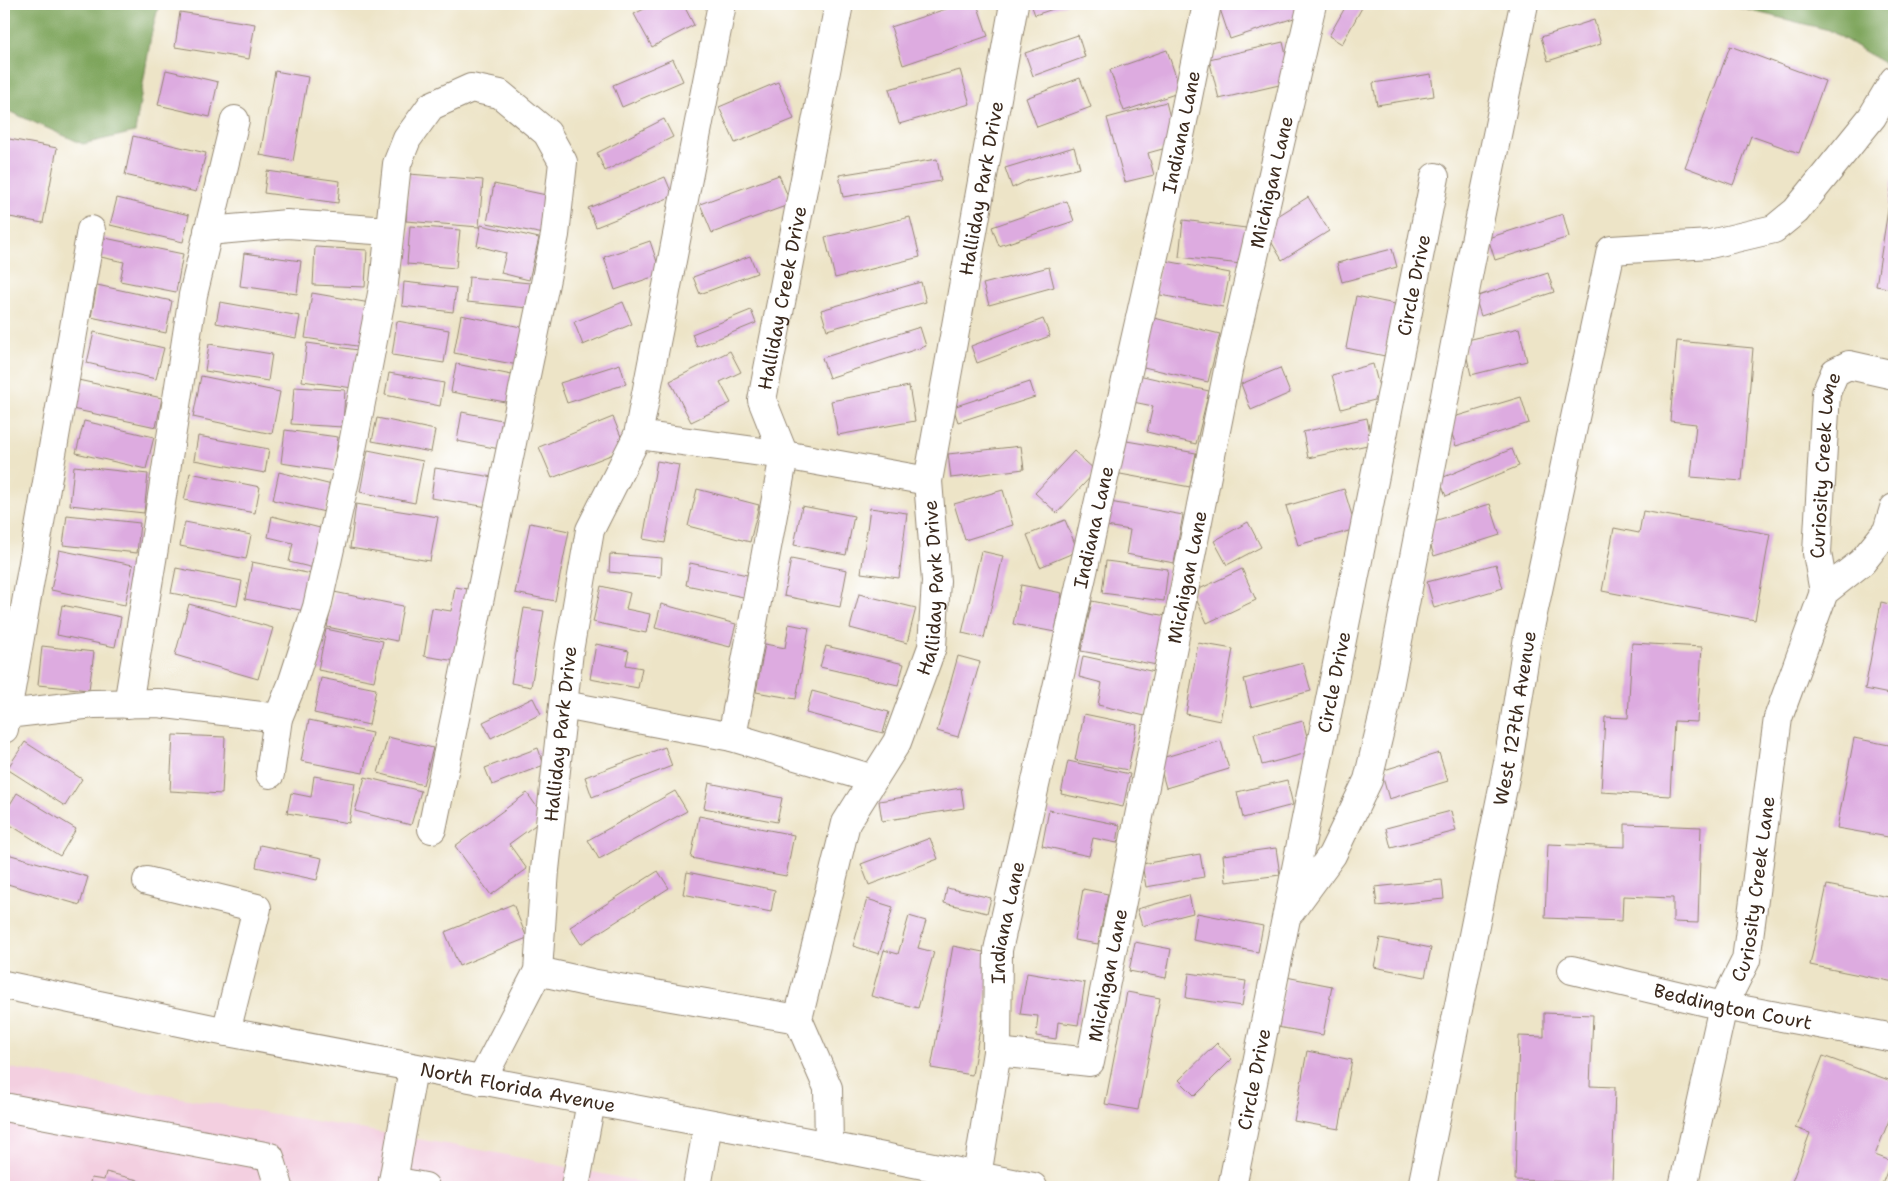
<svg xmlns="http://www.w3.org/2000/svg" width="1898" height="1191" font-family="'Shantell Sans',sans-serif">
<style>
.built{fill:#f3cfe0}
.forest{fill:#7fa65d;stroke:#5d683e}
.building{fill:#ddabe0}
.lines{fill:none;stroke-linecap:round;stroke-linejoin:round}
.minor-casing{stroke:#948772;stroke-width:30}
.major-casing{stroke:#948772;stroke-width:30}
.minor{stroke:#fff;stroke-width:28}
.major{stroke:#fff;stroke-width:28}
.labels{text-anchor:middle;stroke-width:4;stroke-linejoin:round;paint-order:stroke}
.street-label{font-size:19px;fill:#3b2a1e;stroke:#fff}
</style>
<rect width="100%" height="100%" fill="#fff"/>
<filter id="ink" filterUnits="userSpaceOnUse"><feTurbulence type="fractalNoise" baseFrequency=".02" numOctaves="2"/><feDisplacementMap in="SourceGraphic" scale="10" xChannelSelector="R" yChannelSelector="G"/><feConvolveMatrix kernelMatrix="1 2 1 2 8 2 1 2 1" color-interpolation-filters="sRGB"/></filter>
<filter id="wash" filterUnits="userSpaceOnUse"><feTurbulence type="fractalNoise" baseFrequency=".0096" numOctaves="4" result="noise"/><feDisplacementMap in="SourceGraphic" scale="20" xChannelSelector="R" yChannelSelector="G"/><feGaussianBlur stdDeviation="1.12" result="paint"/><feColorMatrix in="noise" values="0 0 0 0 0 0 0 0 0 0 0 0 0 0 0 0 0 1.4 0 .05"/><feComposite in="paint" operator="in"/></filter>
<g filter="url(#wash)">
<rect width="100%" height="100%" fill="#ede4c7"/>
<polygon class="built" points="4,1067 492,1152 667,1187 4,1187"/>
<g class="forest">
<polygon points="4,4 159,4 151,36 135,132 83,144 4,109"/>
<polygon points="1724,4 1894,4 1894,69 1829,30"/>
</g>
<g id="blocks">
<g class="building">
<polygon points="654,4 683,4 694,25 652,47 634,14"/>
<polygon points="961,4 977,4 988,36 903,65 891,27"/>
<polygon points="1031,4 1068,4 1035,15"/>
<polygon points="1226,4 1299,4 1303,15 1230,39 1219,6"/>
<polygon points="1347,4 1364,4 1342,44 1329,36"/>
<polygon points="180,12 255,24 249,59 175,47"/>
<polygon points="1594,20 1601,44 1548,61 1541,37"/>
<polygon points="1078,35 1085,57 1033,76 1025,53"/>
<polygon points="1283,42 1292,82 1219,99 1209,59"/>
<polygon points="1730,46 1825,81 1799,153 1751,136 1733,185 1685,167"/>
<polygon points="1167,50 1181,92 1124,111 1110,70"/>
<polygon points="673,59 683,81 622,107 613,85"/>
<polygon points="166,70 218,82 210,117 158,105"/>
<polygon points="960,70 970,104 899,124 889,89"/>
<polygon points="275,71 308,77 293,161 260,155"/>
<polygon points="1431,74 1434,96 1377,105 1373,83"/>
<polygon points="1080,78 1091,107 1037,127 1026,98"/>
<polygon points="778,82 794,119 735,143 719,107"/>
<polygon points="1166,102 1177,145 1148,153 1154,175 1125,182 1107,118"/>
<polygon points="664,119 673,137 605,171 597,153"/>
<polygon points="133,136 206,153 196,192 125,175"/>
<polygon points="4,138 57,148 43,223 4,216"/>
<polygon points="1074,147 1080,168 1029,180 1012,188 1005,168"/>
<polygon points="937,159 941,181 843,197 839,175"/>
<polygon points="267,171 340,181 338,203 264,193"/>
<polygon points="409,174 483,180 479,227 406,221"/>
<polygon points="779,175 791,204 712,233 700,204"/>
<polygon points="665,177 673,196 596,227 588,208"/>
<polygon points="1893,178 1894,178 1894,289 1876,286"/>
<polygon points="494,184 551,196 544,234 487,223"/>
<polygon points="1308,197 1329,231 1282,260 1262,226"/>
<polygon points="117,198 189,215 183,242 110,225"/>
<polygon points="1067,201 1074,221 999,246 992,227"/>
<polygon points="1563,214 1569,237 1495,260 1488,238"/>
<polygon points="910,217 920,257 835,278 825,237"/>
<polygon points="1183,220 1246,228 1241,264 1179,257"/>
<polygon points="481,225 539,238 529,280 501,273 506,253 477,246"/>
<polygon points="410,226 460,230 456,268 407,264"/>
<polygon points="100,237 183,254 176,292 120,281 124,262 96,256"/>
<polygon points="650,241 661,274 615,290 604,257"/>
<polygon points="315,247 367,250 365,287 313,285"/>
<polygon points="1392,249 1397,267 1342,282 1337,263"/>
<polygon points="244,253 301,261 297,294 240,286"/>
<polygon points="750,256 757,273 700,294 693,277"/>
<polygon points="1161,260 1230,273 1223,307 1155,294"/>
<polygon points="1049,267 1054,287 989,305 983,284"/>
<polygon points="1548,273 1554,292 1481,316 1475,297"/>
<polygon points="469,277 530,283 528,308 467,302"/>
<polygon points="404,282 456,288 453,312 402,306"/>
<polygon points="921,282 926,302 827,330 821,310"/>
<polygon points="97,285 172,301 166,333 91,317"/>
<polygon points="312,293 370,303 363,347 305,338"/>
<polygon points="1356,296 1395,304 1385,356 1346,348"/>
<polygon points="220,302 300,316 296,338 216,323"/>
<polygon points="623,302 632,324 583,345 574,322"/>
<polygon points="751,310 756,323 697,347 692,334"/>
<polygon points="461,315 526,328 518,365 454,353"/>
<polygon points="1146,316 1220,334 1208,382 1135,365"/>
<polygon points="1043,319 1050,336 977,363 971,346"/>
<polygon points="397,321 449,330 444,363 392,355"/>
<polygon points="920,327 926,346 829,378 822,358"/>
<polygon points="1519,328 1527,361 1471,375 1463,341"/>
<polygon points="94,332 164,348 156,379 87,363"/>
<polygon points="1677,341 1753,348 1742,481 1691,477 1696,424 1670,421"/>
<polygon points="307,343 358,350 353,388 302,381"/>
<polygon points="209,344 272,354 268,381 205,371"/>
<polygon points="730,351 741,372 720,382 731,403 691,422 670,381"/>
<polygon points="456,364 522,377 516,404 451,392"/>
<polygon points="620,364 626,384 567,403 560,383"/>
<polygon points="1373,364 1382,398 1341,409 1332,375"/>
<polygon points="1280,368 1290,393 1251,410 1241,384"/>
<polygon points="389,373 444,383 440,406 385,395"/>
<polygon points="1134,374 1209,391 1196,444 1147,432 1153,406 1128,401"/>
<polygon points="201,376 280,392 272,434 193,417"/>
<polygon points="78,380 162,398 156,427 72,409"/>
<polygon points="1030,382 1035,397 958,422 953,407"/>
<polygon points="909,386 915,421 838,435 831,401"/>
<polygon points="294,387 345,390 343,427 291,424"/>
<polygon points="1521,397 1529,423 1456,446 1447,419"/>
<polygon points="462,412 511,422 505,450 457,441"/>
<polygon points="613,417 626,449 552,478 539,447"/>
<polygon points="377,418 435,430 431,452 372,441"/>
<polygon points="1367,418 1372,444 1308,458 1303,432"/>
<polygon points="84,421 154,437 146,469 76,453"/>
<polygon points="285,430 338,437 334,471 281,463"/>
<polygon points="198,436 269,449 265,473 194,460"/>
<polygon points="1121,440 1196,453 1190,487 1115,473"/>
<polygon points="1021,446 1024,469 951,478 948,454"/>
<polygon points="1512,449 1519,466 1446,496 1439,479"/>
<polygon points="368,450 423,461 415,503 360,492"/>
<polygon points="1074,451 1096,471 1057,513 1035,493"/>
<polygon points="657,461 679,465 665,543 643,539"/>
<polygon points="74,466 148,474 144,513 70,505"/>
<polygon points="435,468 493,477 488,507 431,498"/>
<polygon points="279,472 332,485 325,512 273,500"/>
<polygon points="190,473 260,487 255,513 184,500"/>
<polygon points="697,489 759,505 750,542 688,526"/>
<polygon points="1344,489 1356,529 1298,545 1286,506"/>
<polygon points="1003,490 1013,525 965,540 954,504"/>
<polygon points="1110,502 1183,515 1174,563 1126,554 1130,530 1106,526"/>
<polygon points="356,504 438,517 430,561 350,548"/>
<polygon points="1490,504 1500,535 1434,556 1424,524"/>
<polygon points="802,506 854,516 846,555 794,545"/>
<polygon points="870,508 907,513 899,578 861,573"/>
<polygon points="1643,511 1770,534 1755,620 1602,591 1614,528 1639,533"/>
<polygon points="67,515 140,523 137,553 63,545"/>
<polygon points="272,516 324,529 314,568 289,562 293,543 268,537"/>
<polygon points="1065,520 1078,551 1040,567 1027,535"/>
<polygon points="185,522 251,535 246,559 180,546"/>
<polygon points="1248,522 1261,547 1227,565 1214,541"/>
<polygon points="530,523 569,531 555,601 515,593"/>
<polygon points="59,550 133,565 125,605 51,590"/>
<polygon points="981,551 1003,556 984,638 962,633"/>
<polygon points="610,554 662,558 661,577 609,572"/>
<polygon points="791,559 847,570 840,607 784,596"/>
<polygon points="1106,561 1168,569 1164,601 1102,593"/>
<polygon points="252,562 312,574 305,611 245,599"/>
<polygon points="690,563 752,576 748,598 686,585"/>
<polygon points="1496,564 1503,588 1434,608 1427,582"/>
<polygon points="176,568 242,581 237,606 171,593"/>
<polygon points="1242,569 1256,600 1207,623 1193,592"/>
<polygon points="1021,585 1062,593 1055,632 1013,624"/>
<polygon points="601,586 630,593 626,609 650,614 646,633 593,622"/>
<polygon points="455,587 474,590 462,662 424,656 432,608 451,611"/>
<polygon points="334,592 403,606 397,641 327,627"/>
<polygon points="859,594 916,608 907,643 850,628"/>
<polygon points="1092,601 1166,616 1157,665 1081,651"/>
<polygon points="1881,602 1894,605 1894,695 1865,689"/>
<polygon points="189,604 273,628 258,679 175,655"/>
<polygon points="661,604 736,624 730,647 655,628"/>
<polygon points="62,605 121,617 115,647 57,635"/>
<polygon points="524,608 544,611 531,687 511,683"/>
<polygon points="789,624 809,628 796,699 756,692 765,644 785,648"/>
<polygon points="326,629 383,641 374,681 318,670"/>
<polygon points="1198,643 1233,649 1220,721 1186,714"/>
<polygon points="1632,643 1702,647 1697,722 1674,721 1670,796 1601,792 1605,717 1628,718"/>
<polygon points="596,644 629,651 626,665 642,668 638,688 590,679"/>
<polygon points="42,646 94,652 89,690 38,685"/>
<polygon points="826,646 904,664 898,685 820,667"/>
<polygon points="958,656 980,662 958,737 937,731"/>
<polygon points="1083,656 1155,672 1145,716 1098,705 1102,683 1079,677"/>
<polygon points="1303,663 1311,691 1251,707 1244,679"/>
<polygon points="321,678 376,689 369,725 314,713"/>
<polygon points="812,691 889,712 883,733 806,713"/>
<polygon points="533,698 541,714 491,738 483,722"/>
<polygon points="1084,714 1137,725 1128,770 1075,760"/>
<polygon points="309,720 372,733 363,773 301,761"/>
<polygon points="1303,721 1311,752 1262,765 1254,734"/>
<polygon points="173,735 225,737 222,794 170,791"/>
<polygon points="388,737 433,748 423,785 378,773"/>
<polygon points="1854,738 1894,746 1894,838 1837,828"/>
<polygon points="1221,741 1229,769 1166,788 1158,759"/>
<polygon points="25,742 82,779 65,806 7,769"/>
<polygon points="665,747 672,766 592,797 585,777"/>
<polygon points="538,748 544,765 492,785 485,768"/>
<polygon points="1439,753 1448,781 1389,799 1381,771"/>
<polygon points="1068,761 1130,774 1123,807 1061,794"/>
<polygon points="314,776 355,783 349,823 287,813 291,793 311,797"/>
<polygon points="365,777 421,791 411,825 355,811"/>
<polygon points="1287,780 1293,805 1243,818 1237,792"/>
<polygon points="709,783 782,798 777,822 704,808"/>
<polygon points="961,788 964,808 882,821 879,801"/>
<polygon points="675,791 687,811 599,859 588,840"/>
<polygon points="17,793 76,829 60,856 4,821 4,814"/>
<polygon points="527,793 545,818 509,844 527,869 491,895 455,846"/>
<polygon points="1049,810 1120,825 1117,843 1093,838 1089,856 1042,846"/>
<polygon points="1451,811 1456,831 1391,848 1386,828"/>
<polygon points="699,816 794,835 786,876 691,858"/>
<polygon points="1625,824 1701,827 1698,923 1673,922 1673,898 1623,896 1622,921 1545,918 1548,844 1625,847"/>
<polygon points="930,838 938,859 869,885 861,864"/>
<polygon points="260,845 322,858 317,880 256,867"/>
<polygon points="1276,848 1280,875 1226,882 1223,855"/>
<polygon points="4,853 88,877 80,905 4,883"/>
<polygon points="1200,854 1204,877 1146,887 1142,864"/>
<polygon points="658,871 669,888 581,944 570,927"/>
<polygon points="687,872 775,890 771,912 683,894"/>
<polygon points="1442,880 1444,899 1377,906 1375,887"/>
<polygon points="1827,885 1894,898 1894,982 1810,965"/>
<polygon points="947,888 991,898 987,913 944,903"/>
<polygon points="1083,889 1108,894 1098,944 1074,940"/>
<polygon points="1189,895 1193,913 1142,926 1137,909"/>
<polygon points="867,899 893,907 879,954 853,946"/>
<polygon points="513,904 527,938 459,966 445,932"/>
<polygon points="1197,913 1263,926 1258,952 1193,940"/>
<polygon points="909,916 926,921 918,948 934,952 918,1008 871,996 884,950 898,954"/>
<polygon points="1380,938 1431,948 1425,977 1374,967"/>
<polygon points="1135,942 1171,949 1166,978 1129,971"/>
<polygon points="953,946 993,954 972,1075 931,1068"/>
<polygon points="1027,973 1085,983 1078,1025 1058,1022 1056,1039 1036,1036 1038,1016 1020,1014"/>
<polygon points="1189,973 1246,981 1242,1006 1186,998"/>
<polygon points="1286,977 1332,986 1323,1035 1277,1027"/>
<polygon points="1127,992 1160,998 1138,1110 1105,1104"/>
<polygon points="1544,1013 1593,1015 1590,1086 1615,1087 1612,1183 1515,1180 1519,1036 1544,1037"/>
<polygon points="1217,1043 1232,1059 1195,1096 1179,1080"/>
<polygon points="1307,1051 1352,1060 1339,1129 1294,1121"/>
<polygon points="1823,1056 1894,1082 1894,1108 1875,1155 1891,1161 1881,1187 1790,1187 1810,1133 1795,1128"/>
<polygon points="106,1172 138,1180 136,1187 89,1187 91,1178 104,1180"/>
</g>
</g>
</g>
<g filter="url(#ink)">
<use href="#blocks" fill-opacity="0" stroke="#948772" stroke-width="1"/>
<g class="lines">
<defs>
<g id="minor">
<polyline points="208,231 287,224 389,231"/>
<polyline points="638,435 784,455 928,481"/>
<path id="s1" d="M1824,592L1817,553L1826,393L1835,372L1849,365L1894,375"/>
<polyline points="128,704 154,548 193,295 235,120"/>
<polyline points="564,705 732,737 873,779"/>
<polyline points="7,714 93,704 158,703 278,718"/>
<polyline points="4,729 91,230"/>
<path id="s2" d="M732,737L784,455L762,400L839,4"/>
<polyline points="270,774 278,718 292,684 317,607 352,449 384,283 397,164 407,139 431,106 471,88 500,94 547,133 563,162 555,235 432,829"/>
<polyline points="147,881 257,908 226,1032"/>
<polyline points="1291,911 1332,855 1368,780 1384,713 1470,266 1524,4"/>
<path id="s3" d="M1572,970L1723,1006L1894,1038"/>
<polyline points="538,971 591,983 798,1019"/>
<path id="s4" d="M997,1052L1090,1062L1229,365L1312,4"/>
<path id="s5" d="M481,1081L538,971L545,870L569,651L590,530L638,435L722,4"/>
<polyline points="4,1107 270,1157 279,1187"/>
<path id="s6" d="M829,1146L828,1088L798,1019L846,823L897,742L932,647L936,581L928,481L1014,4"/>
<path id="s7" d="M977,1176L997,1052L998,950L1171,180L1207,4"/>
<polyline points="393,1181 425,1187"/>
<polyline points="392,1187 413,1069"/>
<polyline points="575,1187 591,1102"/>
<polyline points="697,1187 708,1124"/>
<path id="s8" d="M1232,1187L1435,177"/>
<path id="s9" d="M1422,1187L1508,763L1528,637L1611,250L1710,244L1774,229L1796,211L1872,117L1894,80"/>
<path id="s10" d="M1683,1187L1723,1006L1746,960L1778,718L1824,592L1862,562L1887,531L1894,508"/>
</g>
<g id="major">
<path id="s11" d="M4,985L217,1030L829,1146L1033,1187"/>
</g>
</defs>
<use href="#minor" class="minor-casing"/>
<use href="#major" class="major-casing"/>
<use href="#minor" class="minor"/>
<use href="#major" class="major"/>
</g>
</g>
<g class="labels">
<g class="street-label">
<text dy="7" stroke="none"><textPath href="#s7" startOffset="1066">Indiana Lane</textPath></text>
<text dy="7" stroke="none"><textPath href="#s4" startOffset="992">Michigan Lane</textPath></text>
<text dy="7" stroke="none"><textPath href="#s6" startOffset="996">Halliday Park Drive</textPath></text>
<text dy="7" stroke="none"><textPath href="#s8" startOffset="920">Circle Drive</textPath></text>
<text dy="7" stroke="none"><textPath href="#s2" startOffset="450">Halliday Creek Drive</textPath></text>
<text dy="7" stroke="none"><textPath href="#s1" startOffset="128">Curiosity Creek Lane</textPath></text>
<text dy="7" stroke="none"><textPath href="#s7" startOffset="661">Indiana Lane</textPath></text>
<text dy="7" stroke="none"><textPath href="#s4" startOffset="588">Michigan Lane</textPath></text>
<text dy="7" stroke="none"><textPath href="#s6" startOffset="591">Halliday Park Drive</textPath></text>
<text dy="7" stroke="none"><textPath href="#s8" startOffset="515">Circle Drive</textPath></text>
<text dy="7" stroke="none"><textPath href="#s9" startOffset="478">West 127th Avenue</textPath></text>
<text dy="7" stroke="none"><textPath href="#s5" startOffset="362">Halliday Park Drive</textPath></text>
<text dy="7" stroke="none"><textPath href="#s10" startOffset="308">Curiosity Creek Lane</textPath></text>
<text dy="7" stroke="none"><textPath href="#s7" startOffset="256">Indiana Lane</textPath></text>
<text dy="7" stroke="none"><textPath href="#s4" startOffset="182">Michigan Lane</textPath></text>
<text dy="7" stroke="none"><textPath href="#s3" startOffset="165">Beddington Court</textPath></text>
<text dy="7" stroke="none"><textPath href="#s8" startOffset="110">Circle Drive</textPath></text>
<text dy="7" stroke="none"><textPath href="#s11" startOffset="524">North Florida Avenue</textPath></text>
</g>
</g>
<rect width="1898" height="1191" fill="none" stroke="#fff" stroke-width="20"/>
</svg>
